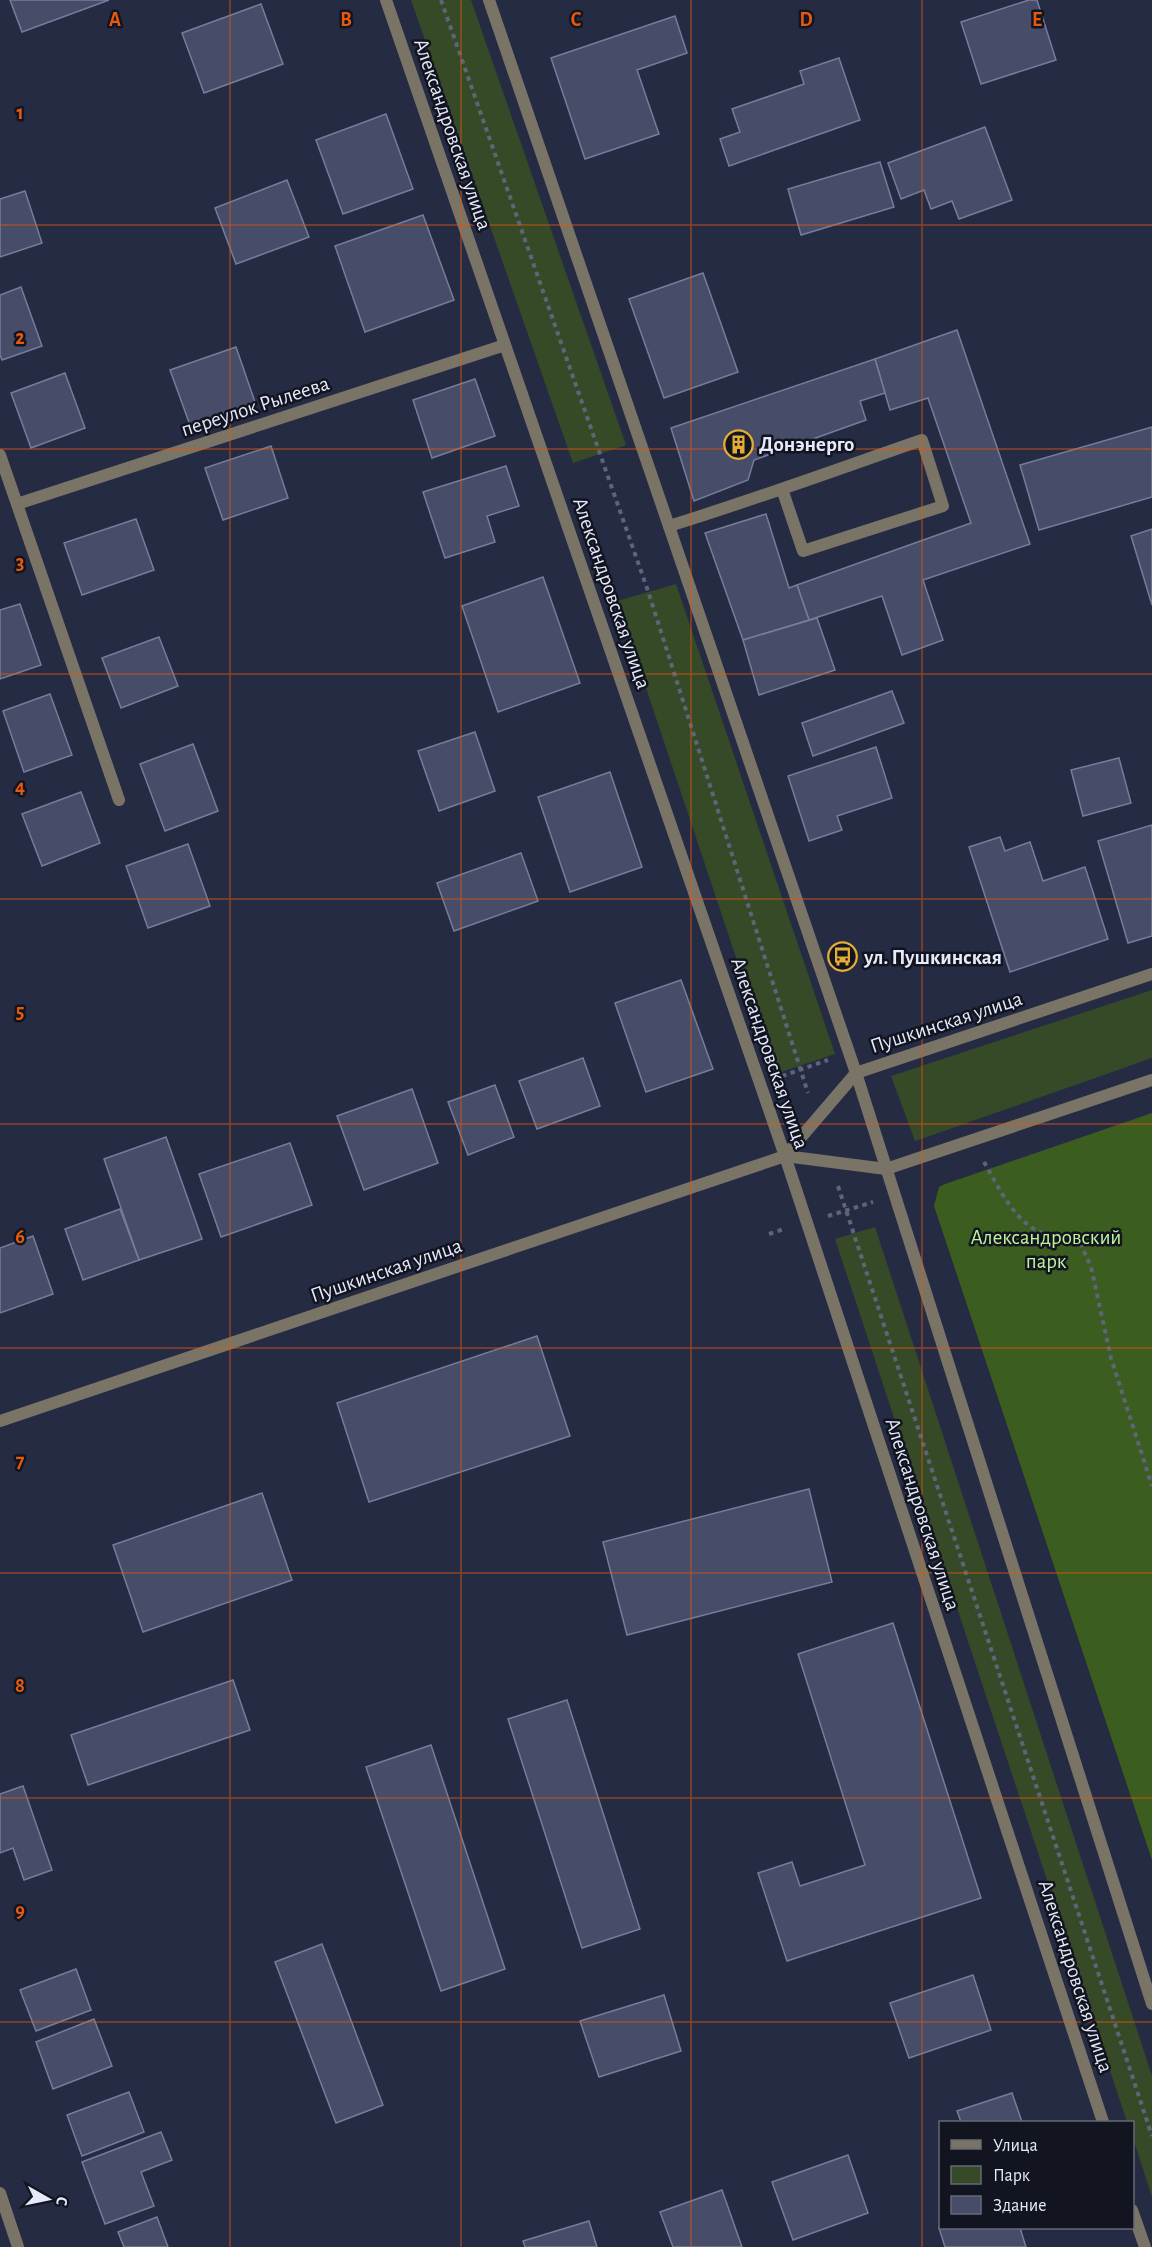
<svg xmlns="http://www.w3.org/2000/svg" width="1152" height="2247" font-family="'Alegreya Sans',sans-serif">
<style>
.green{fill:#364a28}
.forest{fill:#3b5d1f}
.building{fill:#474c69;stroke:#767c9a;stroke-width:1.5}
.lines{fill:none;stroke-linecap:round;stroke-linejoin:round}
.path{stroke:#5f647b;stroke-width:4;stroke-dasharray:4.5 4.5;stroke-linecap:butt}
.service{stroke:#7a7467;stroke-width:12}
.minor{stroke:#7a7467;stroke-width:12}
.tertiary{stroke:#7a7467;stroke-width:12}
.grid{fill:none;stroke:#e8590c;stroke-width:1.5;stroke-opacity:0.55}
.labels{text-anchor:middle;stroke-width:5;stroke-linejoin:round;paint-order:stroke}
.street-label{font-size:21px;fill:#e5e9fa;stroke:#121420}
.poi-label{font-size:21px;font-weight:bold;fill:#e5e9fa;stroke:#121420;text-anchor:start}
.park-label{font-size:21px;fill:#bef39a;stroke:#121420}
.grid-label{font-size:20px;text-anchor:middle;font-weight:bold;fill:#e8590c;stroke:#121420;stroke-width:5;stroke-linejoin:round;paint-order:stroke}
</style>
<rect width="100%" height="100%" fill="#262b44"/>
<g class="green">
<polygon points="411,0 471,0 626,445 573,463"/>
<polygon points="676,584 835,1054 775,1074 617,601"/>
<polygon points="1152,990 1152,1058 915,1141 891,1076"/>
<polygon points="875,1227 1152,2076 1152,2197 1133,2138 1132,2122 1127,2122 835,1239"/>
</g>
<polygon class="forest" points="1152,1113 1152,1860 934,1206 939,1187 945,1184"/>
<g class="building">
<polygon points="10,0 109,0 22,32"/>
<polygon points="1029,0 1037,0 1056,60 981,84 961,22"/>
<polygon points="261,4 283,64 204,93 182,33"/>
<polygon points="675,16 687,53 637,70 659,134 585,159 551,58"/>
<polygon points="839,58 860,120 729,166 720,139 740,132 732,109 804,84 800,71"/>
<polygon points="386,114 413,189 343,214 316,140"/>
<polygon points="985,127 1012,200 959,219 952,201 931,209 924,190 901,199 888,163"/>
<polygon points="880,162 894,207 801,235 788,189"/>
<polygon points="287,180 309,237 236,264 215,208"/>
<polygon points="25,191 42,243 0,257 0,199"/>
<polygon points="423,215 454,300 365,332 335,246"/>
<polygon points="703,273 738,372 664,398 629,299"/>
<polygon points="21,287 42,346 2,360 0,355 0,295"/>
<polygon points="957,330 1030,544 923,580 943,640 902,655 882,596 809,620 797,585 971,523 928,398 890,410 875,359"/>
<polygon points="236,347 255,402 190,425 170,370"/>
<polygon points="875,359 885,393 860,401 866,420 754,460 748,480 694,501 671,428"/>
<polygon points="65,373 85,428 31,448 11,393"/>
<polygon points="475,379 495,436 432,458 413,400"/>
<polygon points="1152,427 1152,497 1039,530 1020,465"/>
<polygon points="271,446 288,498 223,520 205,468"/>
<polygon points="506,466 519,506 487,516 495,542 445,558 423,492"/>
<polygon points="766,514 789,588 797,585 809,620 743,640 705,533"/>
<polygon points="136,519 154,570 82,595 64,543"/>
<polygon points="1152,529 1152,605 1131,536"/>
<polygon points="543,577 580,683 498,712 462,606"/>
<polygon points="20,604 41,665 0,679 0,610"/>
<polygon points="817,618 835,670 759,695 743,640"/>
<polygon points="159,637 178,686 121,708 102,658"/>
<polygon points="892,691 904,723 813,756 802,723"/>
<polygon points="50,694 72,755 24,772 3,711"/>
<polygon points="475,732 495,791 439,811 418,751"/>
<polygon points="193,744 218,811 165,831 140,764"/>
<polygon points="876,747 892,798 837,816 842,830 809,841 788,776"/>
<polygon points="1119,758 1131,803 1083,816 1071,770"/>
<polygon points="610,772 642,867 570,892 538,797"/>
<polygon points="81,792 100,843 42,866 22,814"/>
<polygon points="1152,825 1152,936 1128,943 1098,841"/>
<polygon points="1000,837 1005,851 1030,842 1043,881 1085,867 1108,939 1010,972 969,847"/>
<polygon points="188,844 210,906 148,928 126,866"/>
<polygon points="521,853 538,901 454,931 437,883"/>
<polygon points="681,980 713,1069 646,1092 615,1003"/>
<polygon points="583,1058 600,1106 537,1129 519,1081"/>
<polygon points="495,1085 514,1137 468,1155 448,1102"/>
<polygon points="412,1089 438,1163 364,1190 337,1116"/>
<polygon points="166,1137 202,1239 139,1260 104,1159"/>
<polygon points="290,1143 312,1205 221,1237 199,1174"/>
<polygon points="120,1209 139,1260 83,1280 65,1229"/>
<polygon points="33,1236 53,1294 0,1313 0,1248"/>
<polygon points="537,1336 570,1436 369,1502 337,1403"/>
<polygon points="809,1489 832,1582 627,1635 603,1542"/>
<polygon points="262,1493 292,1580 143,1632 113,1545"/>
<polygon points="893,1623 981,1898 787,1961 758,1873 792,1862 800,1886 865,1865 798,1654"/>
<polygon points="233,1680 250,1730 88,1785 71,1735"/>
<polygon points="567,1700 640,1929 582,1948 508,1719"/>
<polygon points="431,1745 505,1969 441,1991 366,1767"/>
<polygon points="23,1786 52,1870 24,1880 13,1848 0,1853 0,1794"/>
<polygon points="322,1944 383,2105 336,2123 275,1962"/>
<polygon points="76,1969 91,2010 36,2031 20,1990"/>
<polygon points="973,1975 991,2030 909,2058 890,2003"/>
<polygon points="664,1995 681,2051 599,2077 580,2021"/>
<polygon points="94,2019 112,2066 53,2089 36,2042"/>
<polygon points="129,2092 144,2132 82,2156 67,2115"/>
<polygon points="1012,2093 1022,2122 961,2122 957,2111"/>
<polygon points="161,2132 172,2160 141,2172 154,2206 105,2224 82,2162"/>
<polygon points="848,2155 868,2213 793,2240 772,2182"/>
<polygon points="722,2190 742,2247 673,2247 660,2212"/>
<polygon points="157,2217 168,2247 124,2247 118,2232"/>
<polygon points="589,2221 597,2247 525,2247 523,2241"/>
<polygon points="939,2228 1020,2228 1026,2247 945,2247"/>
</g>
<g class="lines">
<g class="path">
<polyline points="441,0 648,591 808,1093"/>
<polyline points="782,1076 828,1060"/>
<path d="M984,1162C999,1188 1017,1228 1049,1235C1058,1237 1069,1237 1078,1238L1091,1267L1111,1358L1152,1486"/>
<polyline points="838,1186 1152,2136"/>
<polyline points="828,1216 873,1202"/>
<polyline points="769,1234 784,1229"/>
</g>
<path class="service" d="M669,526C754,500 838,469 922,440L943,506L803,551L782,489"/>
<g class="minor">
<polyline points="0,455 119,800"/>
<polyline points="17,504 505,345"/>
<polyline points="0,1421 785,1156"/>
<polyline points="0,2193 18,2247"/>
</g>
<g class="tertiary">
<polyline points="386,0 785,1156 1103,2122"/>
<polyline points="489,0 856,1073 1152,2004"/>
<polyline points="785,1156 856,1073 1152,974"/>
<polyline points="785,1156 886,1169 1152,1080"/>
<polyline points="1132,2210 1145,2247"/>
</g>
</g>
<path class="grid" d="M230,0V2247M461,0V2247M691,0V2247M922,0V2247M0,225H1152M0,449H1152M0,674H1152M0,899H1152M0,1124H1152M0,1348H1152M0,1573H1152M0,1798H1152M0,2022H1152"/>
<defs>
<symbol id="building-ring" viewBox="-11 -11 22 22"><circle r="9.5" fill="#121420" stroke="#e5ad35" stroke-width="1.5"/><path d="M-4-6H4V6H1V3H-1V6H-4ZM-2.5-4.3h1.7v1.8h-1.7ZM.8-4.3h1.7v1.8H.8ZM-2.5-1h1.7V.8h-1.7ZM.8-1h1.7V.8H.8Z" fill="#e5ad35"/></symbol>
<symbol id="bus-ring" viewBox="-11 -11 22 22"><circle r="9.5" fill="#121420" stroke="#e5ad35" stroke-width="1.5"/><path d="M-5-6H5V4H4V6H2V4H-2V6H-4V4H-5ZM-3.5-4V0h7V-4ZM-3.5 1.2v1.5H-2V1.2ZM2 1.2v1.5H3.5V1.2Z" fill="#e5ad35"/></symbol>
</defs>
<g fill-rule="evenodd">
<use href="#building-ring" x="722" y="428" width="33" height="33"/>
<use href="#bus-ring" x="826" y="940" width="33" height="33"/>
</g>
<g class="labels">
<g class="street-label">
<text transform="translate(453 134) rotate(71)" y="7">Александровская улица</text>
<text transform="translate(255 406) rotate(-18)" y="7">переулок Рылеева</text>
<text transform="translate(612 593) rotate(71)" y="7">Александровская улица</text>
<text transform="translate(946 1022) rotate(-18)" y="7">Пушкинская улица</text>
<text transform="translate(770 1053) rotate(71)" y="7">Александровская улица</text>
<text transform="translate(386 1270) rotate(-19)" y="7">Пушкинская улица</text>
<text transform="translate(923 1514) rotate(72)" y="7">Александровская улица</text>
<text transform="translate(1076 1976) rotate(72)" y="7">Александровская улица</text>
</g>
<g class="poi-label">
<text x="759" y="451">Донэнерго</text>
<text x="864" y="964">ул. Пушкинская</text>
</g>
<g class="park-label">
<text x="1046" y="1244">Александровский<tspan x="1046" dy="24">парк</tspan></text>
</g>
</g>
<g class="grid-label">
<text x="115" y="26">A</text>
<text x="346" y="26">B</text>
<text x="576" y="26">C</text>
<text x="806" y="26">D</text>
<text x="1037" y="26">E</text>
<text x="20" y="119">1</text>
<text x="20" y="344">2</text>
<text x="20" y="569">3</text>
<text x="20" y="793">4</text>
<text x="20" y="1018">5</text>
<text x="20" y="1243">6</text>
<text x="20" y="1467">7</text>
<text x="20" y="1692">8</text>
<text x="20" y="1917">9</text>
</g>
<rect x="939" y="2121" width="195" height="108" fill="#121420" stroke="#666977" stroke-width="1.5"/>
<rect x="951" y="2140" width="30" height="9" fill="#7a7467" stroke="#666977" stroke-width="1.5"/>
<text x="993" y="2151" font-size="18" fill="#e5e9fa">Улица</text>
<rect x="951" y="2166" width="30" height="18" fill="#364a28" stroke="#666977" stroke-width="1.5"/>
<text x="993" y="2181" font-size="18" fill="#e5e9fa">Парк</text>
<rect x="951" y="2196" width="30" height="18" fill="#474c69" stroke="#666977" stroke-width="1.5"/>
<text x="993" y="2211" font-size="18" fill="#e5e9fa">Здание</text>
<g transform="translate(48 2199) rotate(99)" stroke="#121420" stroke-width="4.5" paint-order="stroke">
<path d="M0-4.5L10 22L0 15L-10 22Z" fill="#e5e9fa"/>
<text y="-9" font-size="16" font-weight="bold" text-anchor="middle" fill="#e5e9fa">С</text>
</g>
</svg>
